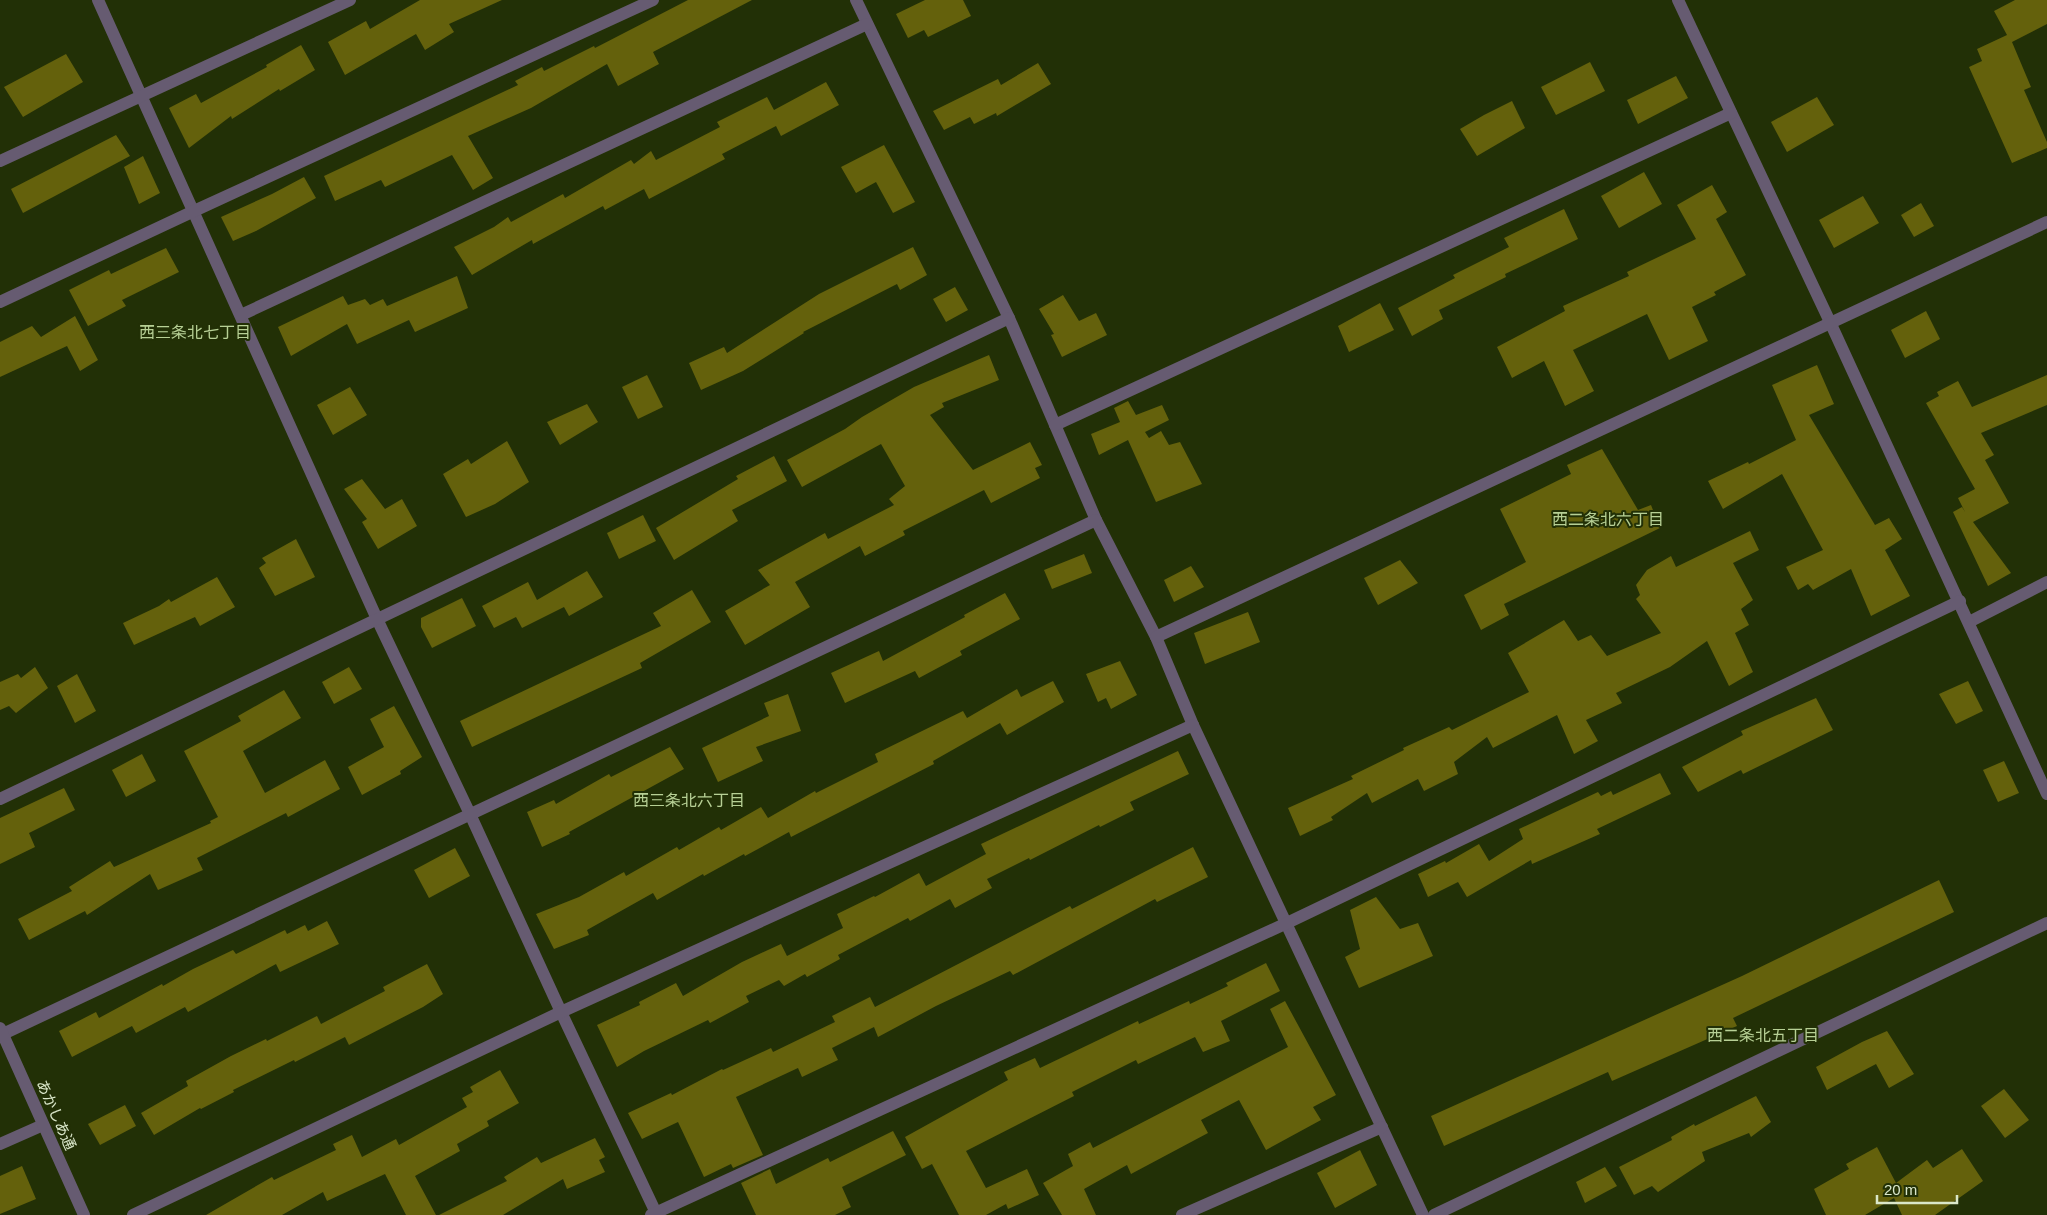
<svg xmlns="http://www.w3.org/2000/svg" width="2047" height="1215" font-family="Helvetica,'Noto Sans JP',sans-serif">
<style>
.building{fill:#64610c}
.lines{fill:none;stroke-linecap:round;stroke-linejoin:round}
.service{stroke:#665b71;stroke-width:12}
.minor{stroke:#665b71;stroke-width:12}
.tertiary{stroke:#665b71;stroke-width:12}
.labels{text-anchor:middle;stroke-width:4;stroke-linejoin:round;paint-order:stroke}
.street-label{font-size:15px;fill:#dae7ca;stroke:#223006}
.neighbourhood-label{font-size:16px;fill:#b7d095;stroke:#223006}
</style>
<rect width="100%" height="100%" fill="#223006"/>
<g class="building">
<polygon points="420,0 502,0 449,24 454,32 425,50 416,34 345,75 328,42 366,21 370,29"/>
<polygon points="688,0 752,0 653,52 659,64 618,86 607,64 531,108 468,136 493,178 473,190 452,155 385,187 381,180 335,201 324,176 518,85 515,81 542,67 544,71 594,46 595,48"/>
<polygon points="925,0 963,0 971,16 928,37 924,30 908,38 896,14"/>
<polygon points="2015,0 2047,0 2047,24 2012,42 2031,87 2024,90 2047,142 2047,148 2012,163 1969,67 1982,61 1977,49 2007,35 1994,11"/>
<polygon points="301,45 315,70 280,91 279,89 232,119 231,116 189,148 169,108 196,94 201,103 267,67 266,65"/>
<polygon points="66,54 83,82 23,117 4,87"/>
<polygon points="1590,62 1605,91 1556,115 1541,87"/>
<polygon points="1038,63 1051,84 997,116 996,113 974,124 970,117 944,130 933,111 998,79 1001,85"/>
<polygon points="1676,76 1688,98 1638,124 1627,100"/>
<polygon points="826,82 839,105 781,136 776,126 722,154 725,159 649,199 644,189 605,210 603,206 533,244 532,240 472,275 454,247 494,227 508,217 511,222 563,194 565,198 631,160 634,164 651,151 656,160 720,127 717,122 767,97 774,110"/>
<polygon points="1817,97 1834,125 1787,152 1771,122"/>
<polygon points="1512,101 1525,128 1477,156 1460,129 1484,115"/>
<polygon points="116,135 130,156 23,213 11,189"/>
<polygon points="884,145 915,202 893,213 876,182 856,193 841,167"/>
<polygon points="143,156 160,193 139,204 124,167"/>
<polygon points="1644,172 1662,204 1619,228 1601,196"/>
<polygon points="304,177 316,198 256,231 233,241 221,217 272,194"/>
<polygon points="1712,185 1727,212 1716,219 1746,275 1714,292 1716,295 1692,307 1708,341 1669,360 1647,314 1573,350 1594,391 1565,406 1544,361 1512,378 1497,347 1565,311 1563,306 1629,276 1627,272 1696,239 1677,205"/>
<polygon points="1863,196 1879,223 1834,248 1819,220"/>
<polygon points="1921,203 1934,226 1914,237 1901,215"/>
<polygon points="1564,209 1578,239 1505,274 1506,277 1439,310 1443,319 1412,336 1398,308 1455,278 1453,275 1509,247 1504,238"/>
<polygon points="913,247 927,275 900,290 897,284 803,332 804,333 743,371 701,390 689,363 724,347 727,353 819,294"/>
<polygon points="166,248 179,272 122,300 126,306 88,326 69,290 109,270 111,274"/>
<polygon points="457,276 468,308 415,332 409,320 357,344 347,324 291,356 278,327 343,296 348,305 365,299 370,305 383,299 387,306"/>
<polygon points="955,287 968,310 946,322 933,299"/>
<polygon points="1063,295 1079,321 1096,313 1107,335 1062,357 1051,335 1054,334 1039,309"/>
<polygon points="1380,303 1394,330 1349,352 1338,326"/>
<polygon points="1926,311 1940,339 1905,358 1891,330"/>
<polygon points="75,316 98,360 80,371 67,346 0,377 0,342 32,326 41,337"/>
<polygon points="989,355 999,380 942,403 944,407 930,415 973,470 1030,442 1042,465 1035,468 1040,478 991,503 984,490 903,531 905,535 865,556 860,546 795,582 810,607 745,645 725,611 770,585 758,570 825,533 828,539 894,505 889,499 905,486 881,444 802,487 787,460 845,429 862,417 914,387"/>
<polygon points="1817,365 1834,404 1809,415 1875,525 1889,518 1902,539 1885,550 1910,596 1871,616 1851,569 1813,590 1808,584 1798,590 1786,567 1823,550 1782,474 1723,509 1708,481 1748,462 1749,464 1796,440 1772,385"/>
<polygon points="647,375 663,407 638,419 622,387"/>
<polygon points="2047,375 2047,405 1981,433 1994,455 1985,460 2009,503 1973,522 2011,573 1988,586 1953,512 1962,507 1965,512 1958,498 1975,489 1926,403 1939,396 1937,392 1958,381 1972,407"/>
<polygon points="350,387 367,415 333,435 317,405"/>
<polygon points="1128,401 1136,415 1162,405 1169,420 1145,432 1149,438 1161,431 1169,445 1180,442 1202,484 1156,502 1128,440 1099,455 1091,434 1120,422 1114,408"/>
<polygon points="587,404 598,422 560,445 547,422"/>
<polygon points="507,441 529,482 495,504 466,517 443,474 468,459 471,464"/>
<polygon points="1602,449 1638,510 1651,505 1660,528 1504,604 1509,615 1481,630 1464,595 1526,562 1500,509 1571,474 1567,465"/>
<polygon points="774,456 787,481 732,510 738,521 674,560 656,528 738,479 736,476"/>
<polygon points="362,479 385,509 402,499 417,526 378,549 362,522 367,519 344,489"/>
<polygon points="643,515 656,541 619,559 607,533"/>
<polygon points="1750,531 1759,550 1733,563 1753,600 1741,609 1749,625 1735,633 1753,672 1729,686 1707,641 1670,667 1616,693 1622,703 1586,720 1598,741 1574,754 1557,715 1493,748 1487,737 1454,762 1458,774 1424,791 1418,779 1372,803 1367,793 1331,817 1333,820 1300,836 1288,808 1353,779 1351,776 1404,750 1403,748 1449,727 1452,730 1529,692 1508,653 1564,620 1578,641 1591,635 1607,656 1661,633 1636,599 1640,595 1636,585 1647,570 1671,556 1676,567"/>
<polygon points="296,539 315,577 275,596 259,568 266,563 262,558"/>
<polygon points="1084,554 1092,573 1052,589 1044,570"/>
<polygon points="1400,560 1418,583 1378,605 1364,578"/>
<polygon points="1191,566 1204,587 1174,602 1164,580"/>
<polygon points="587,571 603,597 569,616 564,607 522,628 516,617 494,628 482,606 528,582 537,600"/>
<polygon points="217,577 235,607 200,626 195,617 134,645 123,623 159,606 169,599 171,602"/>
<polygon points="692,590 711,622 640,663 642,668 472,747 460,721 661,626 653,613"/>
<polygon points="1005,593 1020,619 960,651 962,655 919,678 915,671 845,703 831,673 879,651 883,661 965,617 964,615"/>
<polygon points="462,598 476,626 432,648 421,627 421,618"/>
<polygon points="1248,612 1260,642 1205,664 1194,633"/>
<polygon points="1120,661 1137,695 1111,709 1106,698 1098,702 1086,674"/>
<polygon points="35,667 48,688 16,713 9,706 0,710 0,682 18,674 21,678"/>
<polygon points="349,667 362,689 334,704 322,682"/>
<polygon points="77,674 96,711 75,723 57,686"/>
<polygon points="1053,681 1064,702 1007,735 1000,723 933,761 934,764 791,837 789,832 745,856 744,854 704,876 703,874 657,900 653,893 587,930 589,935 554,949 536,914 579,897 624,872 626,876 677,847 679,850 719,827 721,830 761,807 768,818 815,791 816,793 878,762 875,754 963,711 967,718 1017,689 1021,697"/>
<polygon points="1968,681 1983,711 1956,724 1939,694"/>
<polygon points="284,690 301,718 243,751 265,793 325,760 340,789 288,817 286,813 197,858 203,870 158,890 150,874 87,915 85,911 29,940 18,919 72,891 69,887 110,861 114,867 211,823 210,821 218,817 184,751 241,721 238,716"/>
<polygon points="788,694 801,731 756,747 763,761 718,782 702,748 769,716 764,703"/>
<polygon points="1816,698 1833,730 1743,774 1741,770 1698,792 1682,767 1743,735 1741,731"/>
<polygon points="394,706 422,757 400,771 401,774 362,795 348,767 384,747 370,719"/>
<polygon points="670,747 684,769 569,832 570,834 542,847 527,812 554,800 556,804 609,774 611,777"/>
<polygon points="1178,751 1189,774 1130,802 1134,810 1100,827 1099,825 1030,860 1029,858 987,879 992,888 955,908 950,899 910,921 908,918 838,955 840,959 807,977 805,974 784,986 779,980 746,996 749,1002 710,1023 708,1020 644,1051 617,1067 597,1025 640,1005 639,1002 676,983 683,996 742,962 781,944 787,956 843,928 837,914 874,896 875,897 919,873 926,886 986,854 981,844"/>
<polygon points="142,754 156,781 126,797 112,770"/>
<polygon points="2004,761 2019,793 1998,802 1983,770"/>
<polygon points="1660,773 1671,794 1597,829 1600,834 1532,864 1531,860 1467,897 1458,882 1428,897 1418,874 1445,861 1446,863 1479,844 1489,861 1523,839 1519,829 1598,792 1601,796 1611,791 1613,795"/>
<polygon points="64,788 75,810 29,833 35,847 0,864 0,818"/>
<polygon points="1193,847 1208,877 1157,902 1155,899 1013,975 1010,971 936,1006 878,1037 874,1027 832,1048 838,1060 802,1077 798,1068 736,1097 763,1155 733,1168 731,1164 704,1177 678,1122 642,1139 628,1113 671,1093 672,1095 722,1069 723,1070 771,1048 773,1052 835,1022 832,1016 870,997 875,1007 1070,906 1072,909"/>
<polygon points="455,848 470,876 429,898 414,870"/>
<polygon points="1939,880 1954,912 1733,1018 1737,1026 1612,1081 1608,1072 1444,1146 1431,1116 1742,976"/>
<polygon points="1376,897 1400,929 1418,923 1433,956 1359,988 1345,957 1360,949 1350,910"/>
<polygon points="327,921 339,944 280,972 276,964 188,1012 185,1007 136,1033 132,1026 72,1057 59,1031 96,1012 99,1018 162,984 163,986 193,969 233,950 236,954 285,930 287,934 305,925 308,931"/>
<polygon points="1266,963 1280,991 1221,1021 1230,1041 1203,1052 1195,1037 1138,1064 1136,1060 1072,1092 1074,1096 966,1151 986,1188 1027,1169 1039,1195 1008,1209 1006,1204 986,1215 959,1215 932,1164 922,1169 905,1137 1008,1080 1004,1072 1035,1058 1040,1068 1138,1021 1139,1024 1189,1001 1190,1004 1228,986 1226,983"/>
<polygon points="427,964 443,994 423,1007 349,1045 345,1037 295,1062 294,1060 233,1090 234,1092 201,1109 200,1108 154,1135 141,1113 188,1086 186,1081 231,1056 266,1039 267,1041 317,1016 321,1024 385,991 383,987"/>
<polygon points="1285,1001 1336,1095 1313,1107 1321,1120 1266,1150 1239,1100 1201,1120 1208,1133 1131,1174 1127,1165 1084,1189 1096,1215 1062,1215 1043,1183 1073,1166 1068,1154 1090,1142 1093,1148 1288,1047 1270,1009"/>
<polygon points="1887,1031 1914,1074 1889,1088 1876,1064 1827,1090 1816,1067 1862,1042"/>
<polygon points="500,1070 519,1103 487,1121 489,1126 457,1144 460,1151 415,1176 436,1215 406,1215 385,1174 327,1201 323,1192 282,1215 206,1215 272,1177 274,1180 336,1150 333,1144 352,1135 362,1157 396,1139 399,1145 467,1107 462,1098 473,1092 470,1087"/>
<polygon points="2004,1089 2029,1120 2005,1138 1981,1106"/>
<polygon points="1756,1096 1771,1122 1751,1137 1749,1133 1702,1152 1705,1161 1658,1192 1652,1186 1634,1195 1619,1167 1672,1140 1671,1137 1694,1124 1695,1126"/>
<polygon points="125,1105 136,1126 100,1145 88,1124"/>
<polygon points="893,1131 906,1155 842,1187 851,1207 835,1215 756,1215 741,1183 770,1169 776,1184 828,1158 830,1162"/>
<polygon points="595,1138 605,1157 599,1160 605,1172 567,1189 563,1179 503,1215 439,1215 507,1181 504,1177 537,1157 541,1163"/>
<polygon points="1877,1147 1896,1183 1927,1160 1933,1168 1962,1149 1983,1181 1935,1215 1902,1215 1894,1198 1865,1215 1826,1215 1814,1189 1849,1169 1846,1164"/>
<polygon points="1360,1150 1377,1185 1335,1208 1317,1173"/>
<polygon points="22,1166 36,1199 0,1214 0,1176"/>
<polygon points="1605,1167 1617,1186 1585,1203 1576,1182"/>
</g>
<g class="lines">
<polyline class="service" points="1969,622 2047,582"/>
<g class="minor">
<polyline points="98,0 377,619 470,814 561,1012 657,1215"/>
<polyline points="856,0 1009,318 1096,520 1156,637 1193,725 1423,1215"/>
<polyline points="1678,0 1830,322 2047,794"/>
<polyline points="0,161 350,0"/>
<polyline points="0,302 194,211 653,0"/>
<polyline points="241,315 867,24"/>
<polyline points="1055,425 1731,113"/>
<polyline points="1156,637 2047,222"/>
<polyline points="0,799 1009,318"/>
<polyline points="3,1034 1096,520"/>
<polyline points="0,1144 43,1125"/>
<polyline points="133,1215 561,1012 1193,725"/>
<polyline points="651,1215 1287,923 1960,601"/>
<polyline points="1182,1215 1382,1127"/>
<polyline points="1434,1215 2047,923"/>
</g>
<polyline class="tertiary" points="0,1028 84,1215"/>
</g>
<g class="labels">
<g class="street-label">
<text transform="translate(56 1115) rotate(66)" y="5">あかしあ通</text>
</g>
<g class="neighbourhood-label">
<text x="195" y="338">西三条北七丁目</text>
<text x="1608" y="525">西二条北六丁目</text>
<text x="689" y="806">西三条北六丁目</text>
<text x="1763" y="1041">西二条北五丁目</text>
</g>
</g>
<path d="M1877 1195v8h80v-8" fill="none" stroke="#dae7ca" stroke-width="2.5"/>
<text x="1884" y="1195" font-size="15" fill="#dae7ca" stroke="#223006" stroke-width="4" paint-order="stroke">20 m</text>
</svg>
